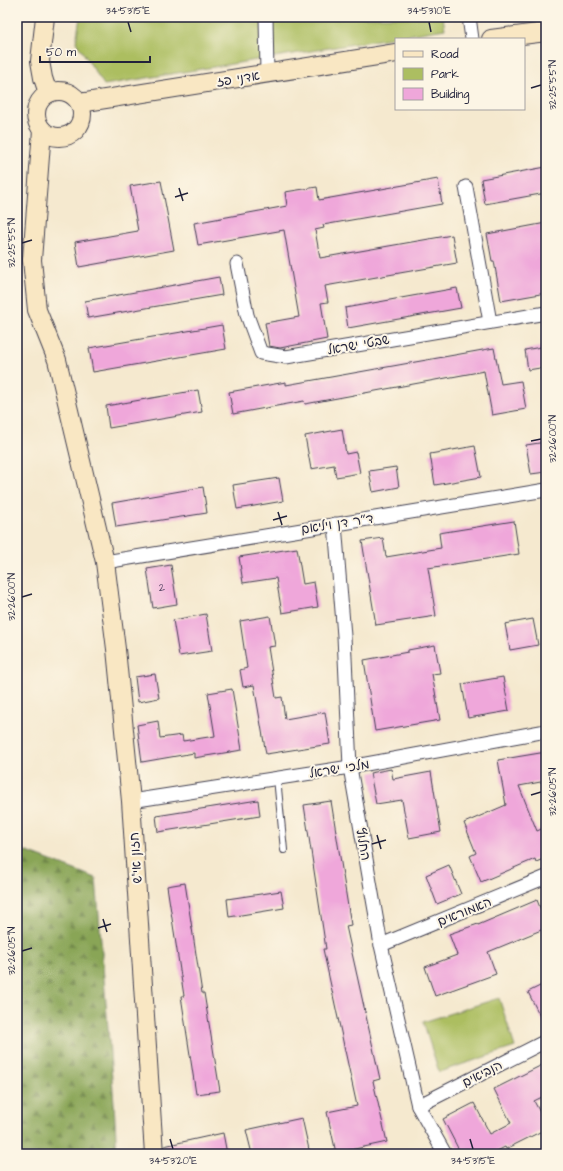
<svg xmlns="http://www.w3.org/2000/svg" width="563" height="1171" font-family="'Architects Daughter','Playpen Sans Hebrew',sans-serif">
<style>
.green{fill:#acbe61;stroke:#67704e}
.forest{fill:url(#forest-firs);stroke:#566449}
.building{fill:#efa7da}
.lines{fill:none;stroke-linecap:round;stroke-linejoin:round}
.lane-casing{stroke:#424051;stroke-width:8}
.street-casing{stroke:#424051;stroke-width:15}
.secondary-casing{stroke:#424051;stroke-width:20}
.lane{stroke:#fff;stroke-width:6}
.street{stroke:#fff;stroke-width:13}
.secondary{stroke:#f9e7c3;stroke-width:18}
.ticks{fill:none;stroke:#22223b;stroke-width:1.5}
.labels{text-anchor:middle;stroke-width:4;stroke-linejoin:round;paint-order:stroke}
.number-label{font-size:11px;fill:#554363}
.street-label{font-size:13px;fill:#22223b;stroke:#fcf5e5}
.neatline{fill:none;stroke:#22223b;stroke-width:1.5}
.ticks-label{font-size:10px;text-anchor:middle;fill:#22223b}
</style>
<defs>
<pattern id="forest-firs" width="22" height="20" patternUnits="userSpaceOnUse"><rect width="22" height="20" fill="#89a557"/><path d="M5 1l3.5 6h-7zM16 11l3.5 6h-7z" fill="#708649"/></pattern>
</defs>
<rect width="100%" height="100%" fill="#fcf5e5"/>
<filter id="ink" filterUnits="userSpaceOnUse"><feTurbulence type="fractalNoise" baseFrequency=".025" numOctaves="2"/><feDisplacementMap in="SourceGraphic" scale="8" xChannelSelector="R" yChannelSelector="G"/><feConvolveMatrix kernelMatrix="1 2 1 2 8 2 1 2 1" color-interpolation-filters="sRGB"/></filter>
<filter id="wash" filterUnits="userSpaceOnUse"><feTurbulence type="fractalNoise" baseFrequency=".012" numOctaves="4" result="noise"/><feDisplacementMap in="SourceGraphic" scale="16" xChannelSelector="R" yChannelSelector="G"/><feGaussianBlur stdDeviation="0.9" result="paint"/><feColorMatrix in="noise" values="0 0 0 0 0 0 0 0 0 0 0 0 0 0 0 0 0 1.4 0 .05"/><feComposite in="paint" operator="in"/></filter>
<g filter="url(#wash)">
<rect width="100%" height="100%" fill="#f5e9cf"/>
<g class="green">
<polygon points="80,17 443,17 445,29 104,85 76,42"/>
<polygon points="499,998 515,1047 439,1072 423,1022"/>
</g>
<polygon class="forest" points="17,848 96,878 114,1103 117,1154 17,1154"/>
<g id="blocks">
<g class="building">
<polygon points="546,167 546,193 485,204 481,179"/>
<polygon points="438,179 442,204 323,225 324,228 315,230 320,258 452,235 457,263 325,286 328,302 321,303 327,339 280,348 269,346 265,323 299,317 284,230 198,245 194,223 287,206 285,192 317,187 319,200"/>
<polygon points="161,181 174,250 79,267 75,242 138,231 130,186"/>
<polygon points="546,223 546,293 501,301 494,261 492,261 487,234"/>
<polygon points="219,277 222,295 88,318 85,301"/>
<polygon points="457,288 461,308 348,328 345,308"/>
<polygon points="222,325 226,349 93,372 89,348"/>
<polygon points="546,346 546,367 528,370 525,350"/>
<polygon points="494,348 501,384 521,381 526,409 492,415 484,371 305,404 304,401 233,414 229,392 286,382 286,385"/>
<polygon points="198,390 202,412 109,428 106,406"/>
<polygon points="342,429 346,454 356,452 360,473 336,477 334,465 311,469 305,436"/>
<polygon points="546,442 546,472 531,474 526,445"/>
<polygon points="475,446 481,477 435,485 430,454"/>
<polygon points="396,467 399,487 373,492 369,471"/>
<polygon points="279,478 283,501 237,509 233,485"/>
<polygon points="203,487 207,513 116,527 112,503"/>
<polygon points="514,521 519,554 428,568 436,616 376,625 362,541 383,538 386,557 441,548 439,533"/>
<polygon points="297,548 303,584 314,582 318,607 282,613 276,578 243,583 239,557"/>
<polygon points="171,565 177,604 153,608 147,569"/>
<polygon points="206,614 212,651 179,656 173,620"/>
<polygon points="270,616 275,646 268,647 276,698 282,697 285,719 325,712 330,744 266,754 254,685 243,687 240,670 247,668 240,621"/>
<polygon points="533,619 538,645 510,650 505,624"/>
<polygon points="435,645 440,673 432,674 440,720 375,731 364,660 408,652 408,650"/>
<polygon points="155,674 159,698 138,702 135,677"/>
<polygon points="503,677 509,711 468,718 462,684"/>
<polygon points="232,689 242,750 194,758 194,753 142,762 137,725 158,721 160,738 182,735 183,741 215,736 208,693"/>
<polygon points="546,752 546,781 519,786 537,831 546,827 546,858 536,862 535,859 481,882 470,856 476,853 464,823 506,805 498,760"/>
<polygon points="391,769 393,779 431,772 441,832 409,838 402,800 376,804 370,773"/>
<polygon points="258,800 260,816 158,832 156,816"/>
<polygon points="331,801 351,925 346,926 380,1079 373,1081 387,1142 336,1153 327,1112 357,1106 323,949 326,949 304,805"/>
<polygon points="449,865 461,894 437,904 426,875"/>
<polygon points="185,883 202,993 204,993 220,1091 196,1094 181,996 184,996 167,886"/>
<polygon points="281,891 284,908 229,917 227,899"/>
<polygon points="537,900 546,923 546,928 488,952 496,974 435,996 425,967 457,955 449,934 478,924 478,925"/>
<polygon points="546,983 546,1028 528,992"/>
<polygon points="546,1063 546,1095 534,1101 546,1124 546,1129 506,1149 505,1147 491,1154 461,1154 443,1119 474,1103 490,1134 511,1123 494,1089"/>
<polygon points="302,1118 310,1154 252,1154 246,1130"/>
<polygon points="223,1133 227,1154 164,1154 164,1146"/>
</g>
</g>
</g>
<g filter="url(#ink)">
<use href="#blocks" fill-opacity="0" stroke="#424051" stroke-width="1"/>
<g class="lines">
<defs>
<polyline id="lane" points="277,778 284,850"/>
<g id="street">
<polyline points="266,17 267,74"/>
<polyline points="469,17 472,39"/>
<polyline points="466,187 490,322"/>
<polyline points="237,264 247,315 261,353 286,357 546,313"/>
<polyline points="335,524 344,636 350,767 381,945 418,1106 445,1154"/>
<polyline points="105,562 546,490"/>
<polyline points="131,801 350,767 546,731"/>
<polyline points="381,945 546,877"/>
<polyline points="418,1106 546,1041"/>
</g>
<g id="secondary">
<polyline points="45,17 40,61 43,78 48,93"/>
<polyline points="491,39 546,32"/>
<circle cx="59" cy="114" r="23"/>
<polyline points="80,103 396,53"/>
<polyline points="42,130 32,260 37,310 57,360 105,562 116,649 131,801 154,1154"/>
</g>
</defs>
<use href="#lane" class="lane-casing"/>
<use href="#street" class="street-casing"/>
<use href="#secondary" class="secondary-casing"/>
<use href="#lane" class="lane"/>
<use href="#street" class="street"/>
<use href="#secondary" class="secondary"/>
</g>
</g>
<path class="ticks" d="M128,22L131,32M429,22L431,32M531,88L541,85M179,188L183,201M175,197L188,193M22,243L32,240M531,441L541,439M278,512L282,525M273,520L287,516M22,597L32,594M531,795L541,792M377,835L381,849M372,844L386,840M103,919L107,932M98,928L111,924M22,951L32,948M170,1139L173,1149M470,1139L473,1149"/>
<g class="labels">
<g class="number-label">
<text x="162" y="591">2</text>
</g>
<g class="street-label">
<text transform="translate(238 78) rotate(-9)" y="5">אדני פז</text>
<text transform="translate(358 344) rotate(-10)" y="5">שבטי ישראל</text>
<text transform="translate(337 523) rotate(-9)" y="5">ד״ר דן ויליאם</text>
<text transform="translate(339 768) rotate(-9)" y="5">מלכי ישראל</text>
<text transform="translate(364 844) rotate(80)" y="5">החלוץ</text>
<text transform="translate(135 858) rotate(-94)" y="5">חזון אי"ש</text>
<text transform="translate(464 911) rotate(-22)" y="5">האמוראים</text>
<text transform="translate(482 1073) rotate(-27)" y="5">הנביאים</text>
</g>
</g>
<rect width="563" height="1171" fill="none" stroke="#fcf5e5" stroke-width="44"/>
<rect x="395" y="38" width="130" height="72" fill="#fcf5e5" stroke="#a5a1a1"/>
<rect x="403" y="51" width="20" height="6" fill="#f9e7c3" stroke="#a5a1a1"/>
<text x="431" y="58" font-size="12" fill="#22223b">Road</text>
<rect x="403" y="68" width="20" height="12" fill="#acbe61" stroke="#a5a1a1"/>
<text x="431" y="78" font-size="12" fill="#22223b">Park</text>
<rect x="403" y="88" width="20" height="12" fill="#efa7da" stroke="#a5a1a1"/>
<text x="431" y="98" font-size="12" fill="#22223b">Building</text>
<path d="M40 56v6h110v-6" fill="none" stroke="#22223b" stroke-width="2"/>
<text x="46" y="56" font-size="12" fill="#22223b" stroke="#fcf5e5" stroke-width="3" paint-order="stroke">50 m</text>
<rect x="22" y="22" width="519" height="1127" class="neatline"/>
<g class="ticks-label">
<text x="128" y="14">34°53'15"E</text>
<text x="429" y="14">34°53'10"E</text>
<text transform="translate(552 85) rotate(-90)" y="4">32°25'55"N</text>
<text transform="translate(11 243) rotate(-90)" y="4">32°25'55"N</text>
<text transform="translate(552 439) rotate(-90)" y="4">32°26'00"N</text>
<text transform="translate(11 597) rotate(-90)" y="4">32°26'00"N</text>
<text transform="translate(552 792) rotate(-90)" y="4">32°26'05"N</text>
<text transform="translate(11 951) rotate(-90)" y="4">32°26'05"N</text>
<text x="173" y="1164">34°53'20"E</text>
<text x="473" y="1164">34°53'15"E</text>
</g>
</svg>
